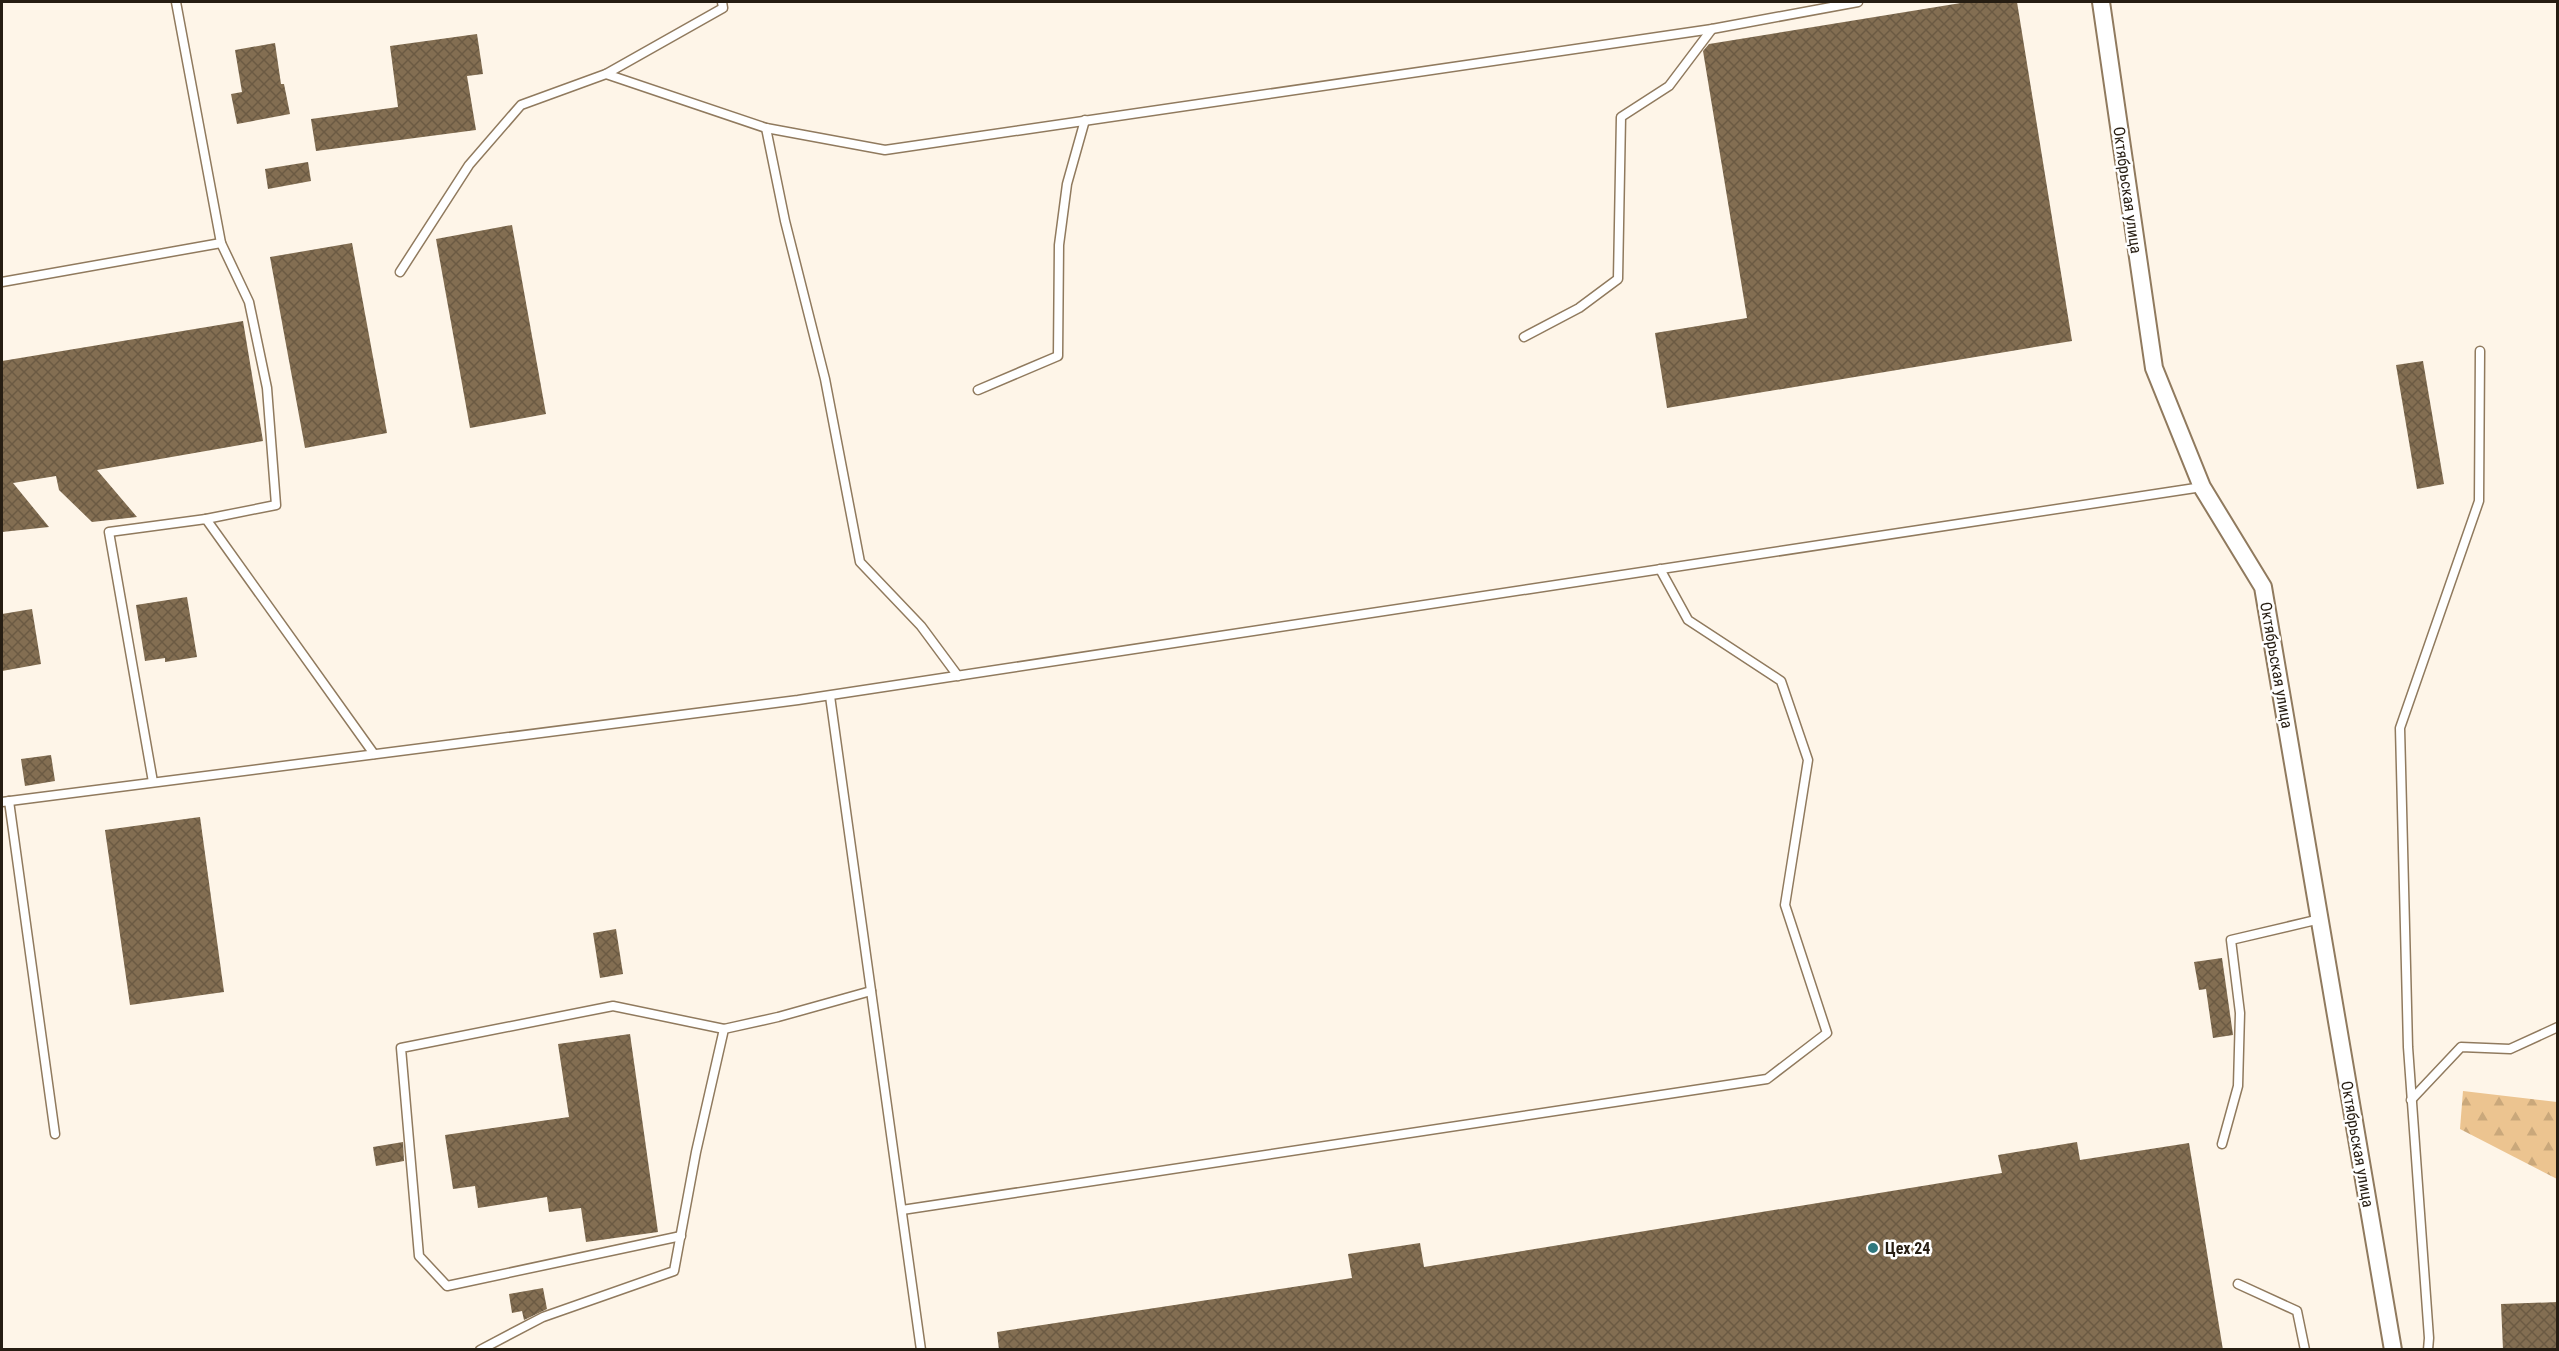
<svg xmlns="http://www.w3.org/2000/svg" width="2559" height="1351" font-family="'Roboto Condensed',sans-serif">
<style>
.forest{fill:url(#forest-firs)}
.building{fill:url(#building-cross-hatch)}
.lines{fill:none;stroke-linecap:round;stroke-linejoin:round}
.lane-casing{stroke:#907a5e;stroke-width:11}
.street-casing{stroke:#907a5e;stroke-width:20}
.lane{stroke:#fff;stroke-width:8}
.street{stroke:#fff;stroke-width:16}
.poi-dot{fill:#2f787e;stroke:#fff;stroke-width:2}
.labels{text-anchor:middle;stroke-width:5;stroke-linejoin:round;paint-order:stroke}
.street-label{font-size:16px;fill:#261d12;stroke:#fff}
.poi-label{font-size:16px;font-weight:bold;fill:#261d12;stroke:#fff;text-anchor:start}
</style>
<defs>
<pattern id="forest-firs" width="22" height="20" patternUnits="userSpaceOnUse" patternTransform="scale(1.5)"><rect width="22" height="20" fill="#ecc490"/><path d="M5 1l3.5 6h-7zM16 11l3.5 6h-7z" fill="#caa87b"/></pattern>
<pattern id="building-cross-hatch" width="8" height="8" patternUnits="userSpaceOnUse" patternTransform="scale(1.5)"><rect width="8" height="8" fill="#836e52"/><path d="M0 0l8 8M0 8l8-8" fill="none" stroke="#6b5a43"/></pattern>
</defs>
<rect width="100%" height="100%" fill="#fef5e8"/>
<polygon class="forest" points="2463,1091 2557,1102 2557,1179 2460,1129"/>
<g class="building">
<polygon points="1967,2 2017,2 2072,341 1667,408 1655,333 1747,318 1703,51 1709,44"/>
<polygon points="477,34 483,74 467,76 476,130 316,151 311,119 398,107 390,46"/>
<polygon points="275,43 281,84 284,84 290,114 237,124 231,94 242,92 235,50"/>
<polygon points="308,162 311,181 268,189 265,169"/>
<polygon points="512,225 546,414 470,428 436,239"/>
<polygon points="352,243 387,433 305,448 270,257"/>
<polygon points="243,321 263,441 97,470 137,517 92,522 59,490 56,476 13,483 49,527 2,532 2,361"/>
<polygon points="2423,361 2444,484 2417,489 2396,365"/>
<polygon points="187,597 197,657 165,662 165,658 145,661 136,605"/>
<polygon points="32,609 41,664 2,671 2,614"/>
<polygon points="51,755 55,781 25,786 21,759"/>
<polygon points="200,817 224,992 130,1005 105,830"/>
<polygon points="616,929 623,974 600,978 593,933"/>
<polygon points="2222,958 2233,1035 2213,1038 2206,989 2199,990 2194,962"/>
<polygon points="630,1034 658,1232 586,1242 581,1208 549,1212 547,1197 478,1208 475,1186 453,1189 445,1135 569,1117 558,1044"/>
<polygon points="403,1142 404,1161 376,1166 373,1147"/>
<polygon points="2077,1142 2080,1160 2189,1143 2223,1350 999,1350 997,1332 1352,1278 1348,1254 1420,1243 1424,1267 2002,1173 1998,1155"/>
<polygon points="543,1288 547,1309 524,1320 522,1311 512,1313 509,1294"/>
<polygon points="2558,1302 2558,1350 2503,1350 2501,1304"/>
</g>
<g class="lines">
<defs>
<g id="lane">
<polyline points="722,2 723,8 606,74 766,128 885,150 1712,29 1858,2"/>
<polyline points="766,128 785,221 825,379 860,562 921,626 958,676"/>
<polyline points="400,272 469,165 521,105 606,74"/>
<polyline points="2,282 221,243 176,2"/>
<polyline points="1524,337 1579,308 1618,279 1621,117 1669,86 1712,29"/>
<polyline points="978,390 1058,356 1059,245 1067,184 1085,120"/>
<polyline points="206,519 276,505 267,388 249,302 221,243"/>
<polyline points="830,696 921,1350"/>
<polyline points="153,782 109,532 206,519 374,754"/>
<polyline points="9,801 55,1134"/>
<polyline points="2,802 798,700 2202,487"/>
<polyline points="2411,1100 2461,1047 2510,1049 2558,1027"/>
<polyline points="2222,1144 2238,1086 2240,1013 2231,940 2320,919"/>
<polyline points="902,1210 1767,1079 1827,1033 1785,905 1808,760 1781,681 1688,620 1660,569"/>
<polyline points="681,1236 447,1286 419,1256 401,1048 613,1006 724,1029"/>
<polyline points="2238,1284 2297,1311 2305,1350"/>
<polyline points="480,1350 543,1317 674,1271 696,1152 724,1029 778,1017 871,991"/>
<polyline points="2428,1350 2429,1338 2408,1047 2400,728 2479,501 2480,351"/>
</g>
<polyline id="street" points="2101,2 2154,368 2202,487 2263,587 2393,1350"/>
</defs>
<use href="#lane" class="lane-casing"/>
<use href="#street" class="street-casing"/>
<use href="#lane" class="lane"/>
<use href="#street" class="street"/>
</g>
<circle class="poi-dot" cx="1873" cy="1248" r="6"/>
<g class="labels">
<g class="street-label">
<text transform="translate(2128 190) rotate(82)" y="6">Октябрьская улица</text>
<text transform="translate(2277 665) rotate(80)" y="6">Октябрьская улица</text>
<text transform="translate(2358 1144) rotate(80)" y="6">Октябрьская улица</text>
</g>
<g class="poi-label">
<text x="1885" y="1254">Цех 24</text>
</g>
</g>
<rect width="2559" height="1351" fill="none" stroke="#261d12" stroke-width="6"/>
</svg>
